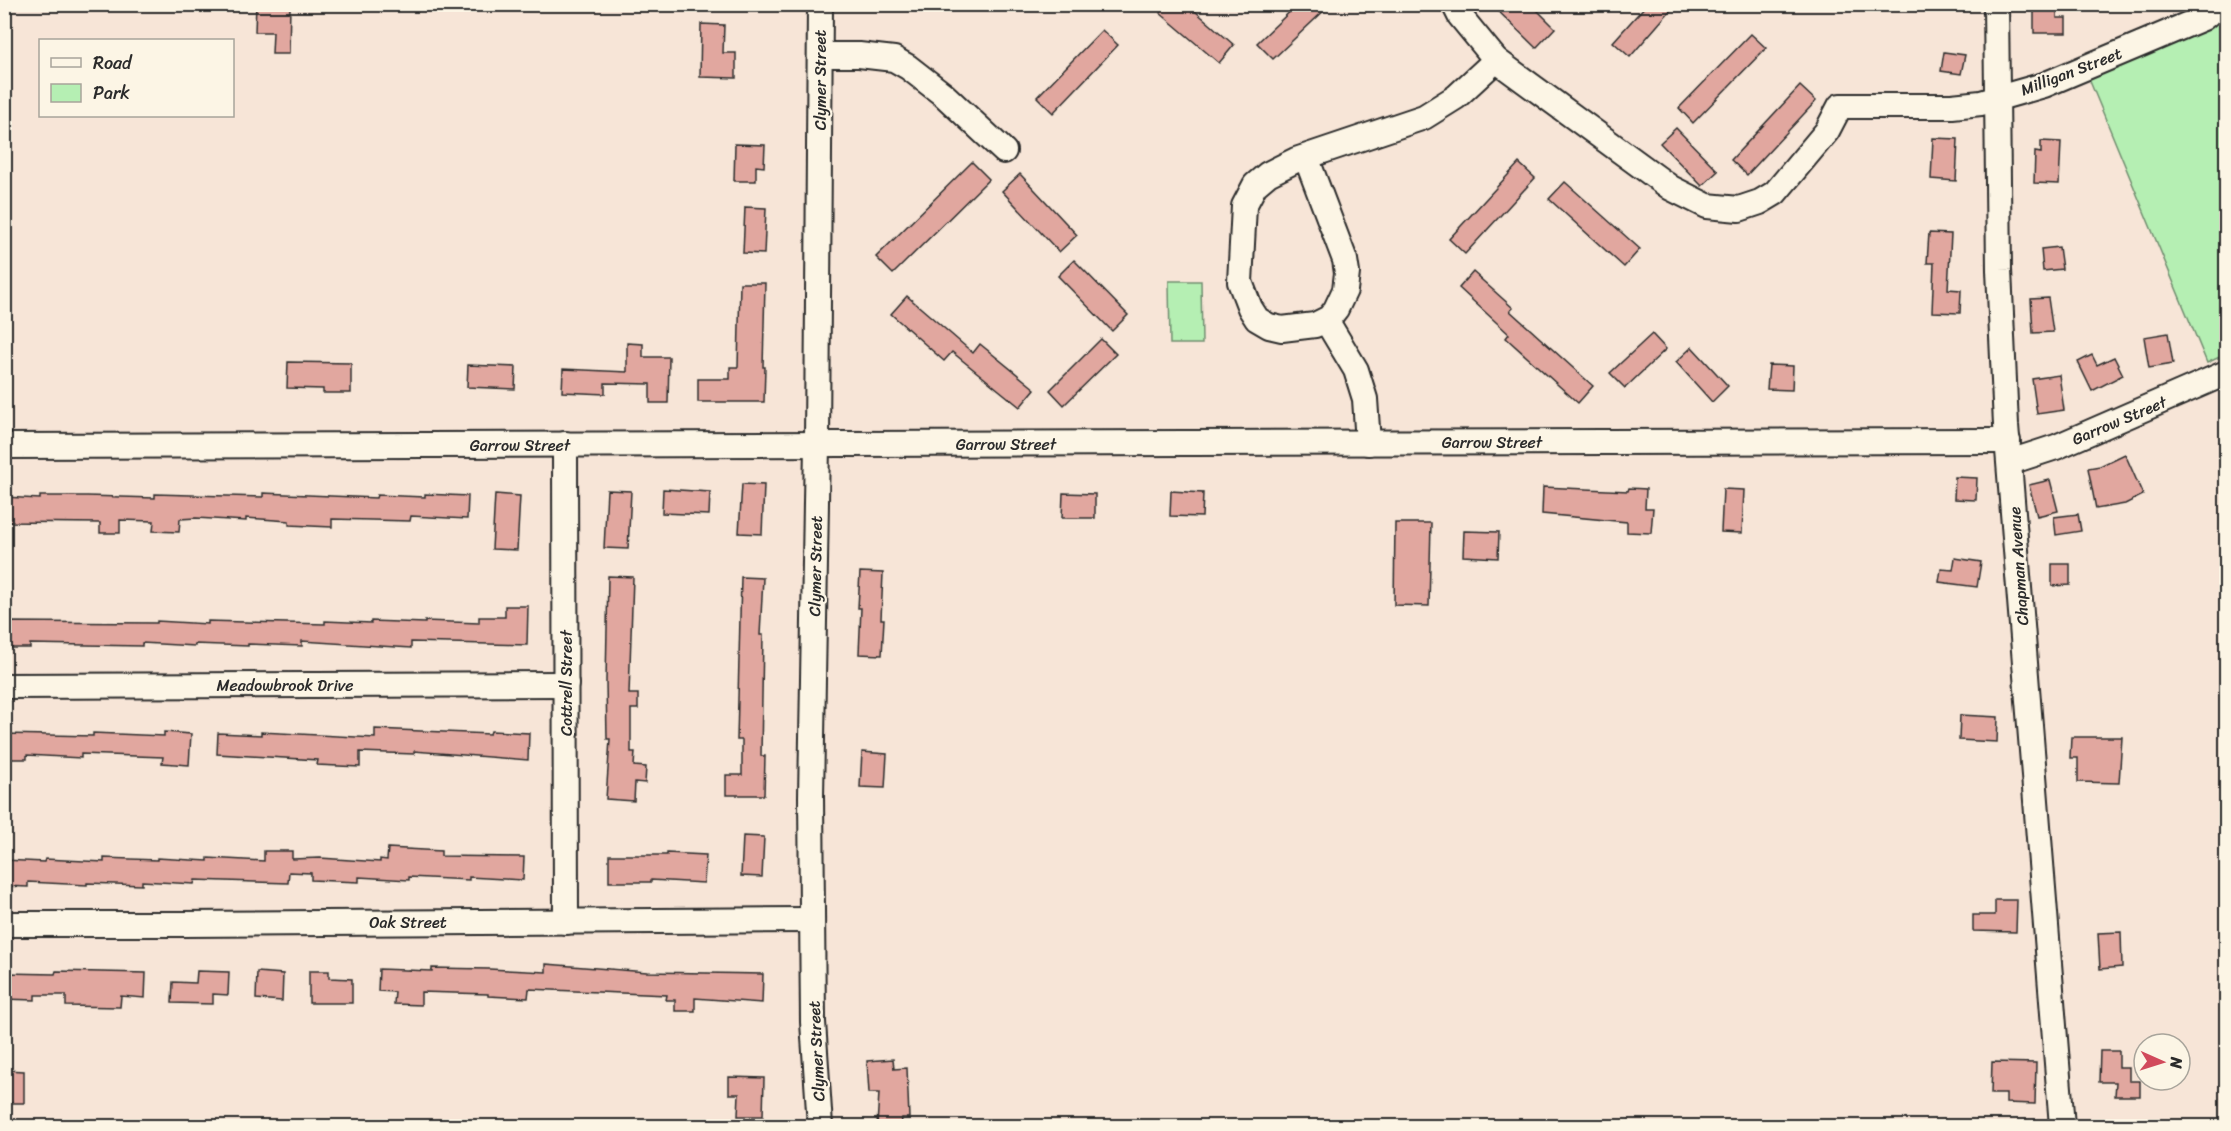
<svg xmlns="http://www.w3.org/2000/svg" width="2231" height="1131" font-family="Sriracha,sans-serif">
<style>
.green{fill:#b5efb3;stroke:#708d6f;stroke-width:1.5}
.building{fill:#e1a79f;stroke:#2b2b2b;stroke-width:1.5}
.lines{fill:none;stroke-linecap:round;stroke-linejoin:round}
.minor-casing{stroke:#2b2b2b;stroke-width:28}
.minor{stroke:#fcf5e5;stroke-width:24}
.labels{text-anchor:middle;stroke-width:4.5;stroke-linejoin:round;paint-order:stroke}
.street-label{font-size:16px;fill:#2b2b2b;stroke:#fcf5e5}
</style>
<rect width="100%" height="100%" fill="#f7e5d7"/>
<filter id="ink" filterUnits="userSpaceOnUse"><feTurbulence type="fractalNoise" baseFrequency=".0167" numOctaves="2"/><feDisplacementMap in="SourceGraphic" scale="12" xChannelSelector="R" yChannelSelector="G"/><feConvolveMatrix kernelMatrix="1 2 1 2 8 2 1 2 1" color-interpolation-filters="sRGB"/></filter>
<g filter="url(#ink)">
<g class="green">
<polygon points="2226,13 2226,354 2207,363 2089,79 2223,18"/>
<polygon points="1169,281 1201,281 1202,344 1170,344"/>
</g>
<g class="building">
<polygon points="256,4 290,4 289,54 272,54 273,32 255,32"/>
<polygon points="1167,4 1187,4 1234,45 1219,63 1160,13"/>
<polygon points="1298,4 1331,4 1273,59 1257,43"/>
<polygon points="1491,4 1531,4 1555,28 1536,48"/>
<polygon points="1647,4 1676,4 1630,57 1613,42"/>
<polygon points="2034,4 2057,4 2057,18 2066,18 2066,33 2034,33"/>
<polygon points="701,24 724,25 723,53 736,53 736,78 700,77"/>
<polygon points="1102,30 1118,45 1053,113 1037,97"/>
<polygon points="1751,34 1766,48 1693,123 1679,108"/>
<polygon points="1944,52 1965,55 1961,74 1941,71"/>
<polygon points="1800,86 1816,101 1747,175 1731,160"/>
<polygon points="1676,128 1718,171 1702,186 1660,143"/>
<polygon points="1933,138 1958,139 1956,181 1931,179"/>
<polygon points="2041,141 2061,142 2059,184 2034,183 2035,152 2041,153"/>
<polygon points="735,144 765,145 764,167 756,166 756,181 734,181"/>
<polygon points="972,162 989,179 893,274 876,257"/>
<polygon points="1519,163 1535,178 1465,254 1449,239"/>
<polygon points="1020,174 1077,235 1059,252 1002,191"/>
<polygon points="1565,182 1640,249 1624,267 1549,199"/>
<polygon points="745,207 766,208 764,254 743,253"/>
<polygon points="1929,233 1951,234 1948,289 1961,290 1960,313 1932,312 1934,263 1927,263"/>
<polygon points="2059,247 2062,269 2043,271 2041,249"/>
<polygon points="1074,260 1128,315 1112,331 1058,276"/>
<polygon points="1473,272 1513,308 1510,311 1593,386 1578,403 1506,338 1509,334 1459,288"/>
<polygon points="740,283 765,283 763,367 765,367 764,402 698,402 698,379 730,379 730,367 738,367"/>
<polygon points="907,296 973,353 980,344 1035,389 1020,407 952,352 944,361 891,314"/>
<polygon points="2048,298 2053,332 2033,333 2031,299"/>
<polygon points="2168,333 2173,364 2149,368 2144,337"/>
<polygon points="1652,334 1666,349 1625,388 1610,373"/>
<polygon points="1101,339 1116,354 1064,405 1050,390"/>
<polygon points="627,343 643,344 643,357 669,357 668,403 650,403 650,384 605,383 605,394 562,392 563,369 627,372"/>
<polygon points="1692,347 1728,386 1712,402 1676,362"/>
<polygon points="2092,355 2097,365 2114,357 2123,375 2092,391 2078,362"/>
<polygon points="288,362 351,363 351,393 323,393 323,389 287,388"/>
<polygon points="468,365 516,367 515,389 467,387"/>
<polygon points="1769,365 1793,366 1792,390 1767,389"/>
<polygon points="2059,375 2064,410 2037,414 2032,379"/>
<polygon points="2125,454 2143,495 2125,504 2096,509 2088,468 2100,466"/>
<polygon points="1955,477 1977,478 1976,500 1954,499"/>
<polygon points="2050,480 2058,511 2037,516 2029,485"/>
<polygon points="742,484 764,485 762,534 739,533"/>
<polygon points="1543,487 1628,491 1629,488 1646,489 1645,508 1653,508 1651,533 1627,532 1627,522 1542,514"/>
<polygon points="663,489 710,492 709,515 662,513"/>
<polygon points="1723,489 1744,490 1742,533 1721,532"/>
<polygon points="607,490 631,491 628,549 604,548"/>
<polygon points="1171,491 1203,493 1202,517 1170,516"/>
<polygon points="263,493 376,498 377,495 425,497 425,494 468,496 467,519 411,516 410,521 332,519 332,527 289,525 289,521 246,518 246,521 196,518 180,519 179,532 153,531 154,521 120,520 120,533 100,533 100,523 4,522 4,497 40,499 40,496 87,496 155,498 155,494 263,497"/>
<polygon points="1063,493 1095,494 1095,518 1062,518"/>
<polygon points="495,494 520,496 517,550 492,549"/>
<polygon points="2078,514 2081,531 2056,535 2054,517"/>
<polygon points="1395,523 1431,523 1429,606 1394,605"/>
<polygon points="1464,531 1499,532 1498,558 1463,556"/>
<polygon points="1955,558 1981,562 1977,587 1939,582 1941,569 1953,570"/>
<polygon points="2052,564 2070,564 2070,585 2052,586"/>
<polygon points="860,572 883,573 881,619 884,619 882,655 859,654 861,608 858,608"/>
<polygon points="608,576 633,577 629,694 638,694 638,709 631,709 631,752 635,752 634,766 646,767 645,783 635,782 634,801 606,799 610,739 607,739 606,681"/>
<polygon points="741,577 763,578 760,635 763,635 761,756 765,756 764,795 726,795 726,775 742,775 742,740 737,740"/>
<polygon points="505,606 528,606 527,645 411,642 411,648 302,641 302,646 248,644 248,646 195,644 195,646 142,643 142,646 30,644 30,648 4,648 4,622 157,623 157,621 208,624 208,621 325,624 325,621 371,623 371,621 425,623 425,621 479,623 479,617 505,617"/>
<polygon points="1960,715 1998,717 1997,742 1959,740"/>
<polygon points="375,729 490,734 491,731 529,733 528,760 414,751 414,754 360,752 360,767 317,765 318,760 217,754 218,733 261,735 261,732 375,738"/>
<polygon points="164,732 191,734 189,765 162,763 163,757 81,754 81,758 27,755 27,759 4,759 4,734 93,736 93,733 164,736"/>
<polygon points="2071,737 2122,737 2119,783 2078,782 2078,758 2070,758"/>
<polygon points="862,752 887,754 885,788 860,787"/>
<polygon points="743,836 764,837 762,877 741,876"/>
<polygon points="388,848 441,851 441,856 524,857 523,880 469,877 469,880 409,877 409,880 359,877 359,882 311,880 311,873 289,872 288,883 195,880 194,884 142,881 142,885 87,883 87,885 28,882 28,887 4,886 4,860 44,862 45,859 104,862 104,858 157,860 157,858 208,861 208,858 264,861 264,851 292,851 292,859 320,858 380,862 380,859 387,860"/>
<polygon points="667,853 706,855 704,883 651,880 651,882 609,882 609,855 667,855"/>
<polygon points="1995,900 2017,900 2016,932 1973,931 1973,915 1995,915"/>
<polygon points="2121,932 2122,967 2100,969 2098,933"/>
<polygon points="546,964 647,972 763,974 762,1003 695,998 695,1011 675,1011 675,1000 666,1000 667,995 529,989 528,998 488,996 488,994 421,992 421,1005 394,1004 395,992 378,991 379,969 432,971 432,968 489,969 546,972"/>
<polygon points="56,971 146,973 145,998 121,996 120,1007 66,1006 66,995 35,995 35,1000 4,999 4,973 55,974"/>
<polygon points="197,971 229,972 228,995 213,994 213,1004 172,1003 173,982 196,983"/>
<polygon points="309,971 329,971 329,978 352,979 352,1003 309,1003"/>
<polygon points="257,972 283,974 282,1001 256,999"/>
<polygon points="2100,1051 2119,1051 2119,1067 2129,1067 2129,1081 2140,1081 2140,1096 2115,1096 2116,1082 2099,1082"/>
<polygon points="893,1059 894,1069 907,1068 909,1118 902,1118 901,1126 877,1126 879,1093 869,1093 867,1061"/>
<polygon points="1992,1062 2036,1063 2035,1104 2006,1103 2006,1094 1991,1094"/>
<polygon points="4,1070 24,1071 24,1103 4,1103"/>
<polygon points="729,1077 764,1078 763,1116 738,1116 739,1094 729,1094"/>
</g>
<g class="lines">
<defs>
<g id="minor">
<polyline points="820,4 817,444 811,797 813,1022 820,1126"/>
<polyline points="1454,4 1460,16 1496,60 1671,188 1707,206 1739,209 1760,202 1775,193 1827,131 1840,106 1952,106 1981,103 2044,85 2203,18 2220,4"/>
<polyline points="1996,4 1999,270 2006,425 2062,1126"/>
<polyline points="821,55 859,55 894,59 908,67 944,95 1004,151"/>
<polyline points="1306,157 1345,260 1347,273 1345,290 1336,309 1329,318 1315,325 1282,329 1269,326 1257,319 1250,308 1240,282 1244,206 1255,185 1268,174 1296,160 1424,117 1456,97 1496,60"/>
<polyline points="1326,320 1356,370 1365,399 1368,443"/>
<polyline points="565,444 566,922"/>
<polyline points="4,446 2008,441"/>
<polyline points="2010,462 2056,447 2226,373"/>
<polyline points="4,686 566,684"/>
<polyline points="4,924 183,924 811,920"/>
</g>
</defs>
<use href="#minor" class="minor-casing"/>
<use href="#minor" class="minor"/>
</g>
</g>
<g class="labels">
<g class="street-label">
<text transform="translate(2071 71) rotate(-21)" y="6">Milligan Street</text>
<text transform="translate(820 80) rotate(-90)" y="6">Clymer Street</text>
<text transform="translate(2119 420) rotate(-23)" y="6">Garrow Street</text>
<text x="1492" y="448">Garrow Street</text>
<text x="1006" y="450">Garrow Street</text>
<text x="520" y="451">Garrow Street</text>
<text transform="translate(815 566) rotate(-89)" y="6">Clymer Street</text>
<text transform="translate(2018 566) rotate(-94)" y="6">Chapman Avenue</text>
<text transform="translate(566 683) rotate(-90)" y="6">Cottrell Street</text>
<text x="285" y="691">Meadowbrook Drive</text>
<text x="408" y="928">Oak Street</text>
<text transform="translate(816 1051) rotate(-93)" y="6">Clymer Street</text>
</g>
</g>
<rect width="2231" height="1131" fill="none" stroke="#fcf5e5" stroke-width="24"/>
<rect x="12" y="12" width="2207" height="1107" fill="none" stroke="#2b2b2b" stroke-width="2" filter="url(#ink)"/>
<rect x="39" y="39" width="195" height="78" fill="#fcf5e5" stroke="#a8a49b" stroke-width="1.5"/>
<rect x="51" y="58" width="30" height="9" fill="#fcf5e5" stroke="#a8a49b" stroke-width="1.5"/>
<text x="93" y="69" font-size="18" fill="#2b2b2b">Road</text>
<rect x="51" y="84" width="30" height="18" fill="#b5efb3" stroke="#a8a49b" stroke-width="1.5"/>
<text x="93" y="99" font-size="18" fill="#2b2b2b">Park</text>
<g transform="translate(2162 1062) rotate(93)"><circle r="28" fill="#fcf5e5" stroke="#a8a49b" stroke-width="1.5"/>
<path d="M0-4.5L10 22L0 15L-10 22Z" fill="#d1495b"/>
<text y="-9" font-size="16" font-weight="bold" text-anchor="middle" fill="#2b2b2b">N</text>
</g>
</svg>
